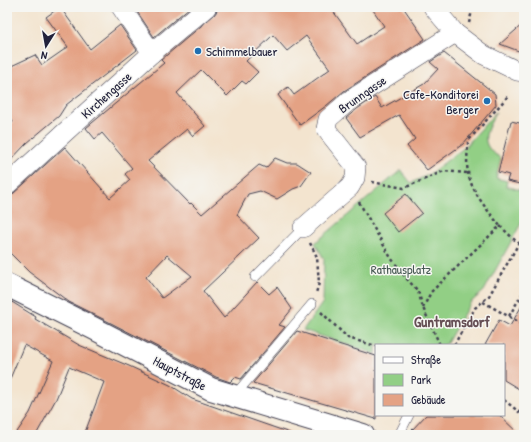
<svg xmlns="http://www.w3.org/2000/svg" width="531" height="442" font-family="'Patrick Hand',sans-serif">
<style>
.green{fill:#92cf85;stroke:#5a7860}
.building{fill:#e4a284;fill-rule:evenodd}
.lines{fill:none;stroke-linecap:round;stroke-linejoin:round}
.service-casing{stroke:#413f51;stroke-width:10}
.minor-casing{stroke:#413f51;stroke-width:20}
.tertiary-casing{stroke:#413f51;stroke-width:24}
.path{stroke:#413f51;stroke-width:2.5;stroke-dasharray:3 3;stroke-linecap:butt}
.service{stroke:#fff;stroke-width:9}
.minor{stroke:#fff;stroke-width:19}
.tertiary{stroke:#fff;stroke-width:22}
.poi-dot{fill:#1f6fb2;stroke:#f6f6f2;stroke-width:1.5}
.labels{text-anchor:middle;stroke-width:3;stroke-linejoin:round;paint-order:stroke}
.poi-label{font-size:13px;fill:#22223b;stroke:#f6f6f2;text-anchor:start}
.street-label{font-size:13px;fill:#22223b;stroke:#f6f6f2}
.park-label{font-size:13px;fill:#445651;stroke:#f6f6f2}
.quarter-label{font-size:15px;font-weight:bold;fill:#664f55;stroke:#f6f6f2}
</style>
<rect width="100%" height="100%" fill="#f6f6f2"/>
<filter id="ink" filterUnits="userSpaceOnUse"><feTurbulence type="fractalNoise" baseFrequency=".025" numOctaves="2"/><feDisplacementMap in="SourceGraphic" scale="8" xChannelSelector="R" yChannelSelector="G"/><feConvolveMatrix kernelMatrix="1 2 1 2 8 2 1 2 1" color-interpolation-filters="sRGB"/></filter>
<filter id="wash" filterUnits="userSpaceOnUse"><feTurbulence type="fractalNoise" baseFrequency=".012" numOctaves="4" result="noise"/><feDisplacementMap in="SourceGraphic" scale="16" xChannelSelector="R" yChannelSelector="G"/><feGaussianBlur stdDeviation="0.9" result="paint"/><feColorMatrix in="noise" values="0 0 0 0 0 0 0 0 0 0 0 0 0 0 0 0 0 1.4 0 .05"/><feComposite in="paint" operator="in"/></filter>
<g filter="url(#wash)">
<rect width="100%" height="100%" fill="#f3e4cf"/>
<path class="green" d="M496,112C486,132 477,144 501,158L496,178L507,181L506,186L524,191V218L484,291L470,303L447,343L445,345H376V354L303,330L323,302L324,259L315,243L401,170L411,183L428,175L465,147Z"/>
<g id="blocks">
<g class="building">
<polygon points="60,7 90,49 120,25 137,50 66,105 59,116 27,143 7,164 7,127 13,122 7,112 7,68 35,55 42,65 68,47 46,17"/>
<polygon points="134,7 190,7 154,37"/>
<path d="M218,7H330L357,44L384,26L371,7H403L425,39L344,91L326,106L300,125L278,95L288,87L294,95L330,69L306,36L287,51L273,35L246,61L258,72L246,84L242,81L227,96L201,70L177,93L205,126L193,136L187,129L148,161L190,204L191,203L202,214L259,165L266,168L275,158L287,163H297L311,172L301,186L293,189L277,199L260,191L248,194L237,215L259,238L203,291L224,318L257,282L269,294L277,287L292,309L279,325L285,327L241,379L235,377L230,382L216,377L109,322L69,302L29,272L7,250V196H10L14,193L65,147L110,198L130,180L125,174L132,168L102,133L95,139L86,128L164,63L161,60L214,15L217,11ZM167,255L192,276L162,298L146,277Z"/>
<polygon points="524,23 524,53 500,44"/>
<polygon points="444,53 495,94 496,105 463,144 427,170 407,146 415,139 399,115 360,137 346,118 357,109 375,97 382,108 424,84 438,69 430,62"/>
<polygon points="511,121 524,124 524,185 507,181 509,175 498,172"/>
<polygon points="406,194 422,213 398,232 383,213"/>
<polygon points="7,299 36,317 35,319 79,345 129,366 170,385 192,399 290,433 289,435 84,435 104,382 69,367 56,399 36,435 15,435 30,413 53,361 24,345 7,386"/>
<polygon points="524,302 524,392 504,380 504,345 485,345 499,320 510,326"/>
<polygon points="297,331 376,356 376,419 253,383"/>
<polygon points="426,415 499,415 520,435 419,435 412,430"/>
</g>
</g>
</g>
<g filter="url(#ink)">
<use href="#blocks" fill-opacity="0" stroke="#413f51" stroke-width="1"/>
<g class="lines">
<defs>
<g id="service">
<polyline points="255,277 303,228"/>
<polyline points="235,395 312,304"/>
<polyline points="399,435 409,415"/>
</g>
<g id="minor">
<polyline points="121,7 152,53"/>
<polyline points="433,7 455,33 484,55 517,71 524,72"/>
<polyline points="7,185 152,53 207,7"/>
<polyline points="303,228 350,187 355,178 356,167 326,129 328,119 350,100 455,33"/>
</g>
<polyline id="tertiary" points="7,285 93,328 211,389 363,435"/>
</defs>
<use href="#service" class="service-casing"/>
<use href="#minor" class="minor-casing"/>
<use href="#tertiary" class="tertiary-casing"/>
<g class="path">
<polyline points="469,23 473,7"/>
<polyline points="372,182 404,188 444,171 468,173"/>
<polyline points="359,202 391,258 407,279 418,291 423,308 440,345"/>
<polyline points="500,226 519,244"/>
<polyline points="310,243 317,257 319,283 316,293"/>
<polyline points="483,302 524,325"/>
<path d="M423,308L431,292L500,226C489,212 470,190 468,172C466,164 468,150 468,141L509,95"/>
<polyline points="321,312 348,338 376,346"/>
<polyline points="509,316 524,291"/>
<polyline points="454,345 475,308 489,296 524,234"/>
<polyline points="504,400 524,416"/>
</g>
<use href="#service" class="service"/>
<use href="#minor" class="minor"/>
<use href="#tertiary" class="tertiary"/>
</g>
</g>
<g class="poi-dot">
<circle cx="198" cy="51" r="4"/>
<circle cx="487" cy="101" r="4"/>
</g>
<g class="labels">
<g class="poi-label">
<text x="206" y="56">Schimmelbauer</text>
<text x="479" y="99" text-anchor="end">Cafe-Konditorei<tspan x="479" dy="15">Berger</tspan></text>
</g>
<g class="street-label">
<text transform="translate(362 94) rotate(-35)" y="5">Brunngasse</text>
<text transform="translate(106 95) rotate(-42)" y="5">Kirchengasse</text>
<text transform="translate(180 373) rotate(28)" y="5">Hauptstraße</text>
</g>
<g class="park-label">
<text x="401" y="274">Rathausplatz</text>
</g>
<g class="quarter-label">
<text x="452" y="327">Guntramsdorf</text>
</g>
</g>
<rect width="531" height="442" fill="none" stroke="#f6f6f2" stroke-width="24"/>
<rect x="375" y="344" width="130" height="72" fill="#f6f6f2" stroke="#a1a1a9"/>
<rect x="383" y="357" width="20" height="6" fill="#ffffff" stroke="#a1a1a9"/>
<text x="411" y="364" font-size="12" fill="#22223b">Straße</text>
<rect x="383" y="374" width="20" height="12" fill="#92cf85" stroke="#a1a1a9"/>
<text x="411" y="384" font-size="12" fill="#22223b">Park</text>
<rect x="383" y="394" width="20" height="12" fill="#e4a284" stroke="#a1a1a9"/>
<text x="411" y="404" font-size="12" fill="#22223b">Gebäude</text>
<g transform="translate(46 46) rotate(191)" stroke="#f6f6f2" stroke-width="3" paint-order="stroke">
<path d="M0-3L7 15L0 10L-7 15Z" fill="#22223b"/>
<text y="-6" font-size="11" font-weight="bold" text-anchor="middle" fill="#22223b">N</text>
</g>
</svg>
